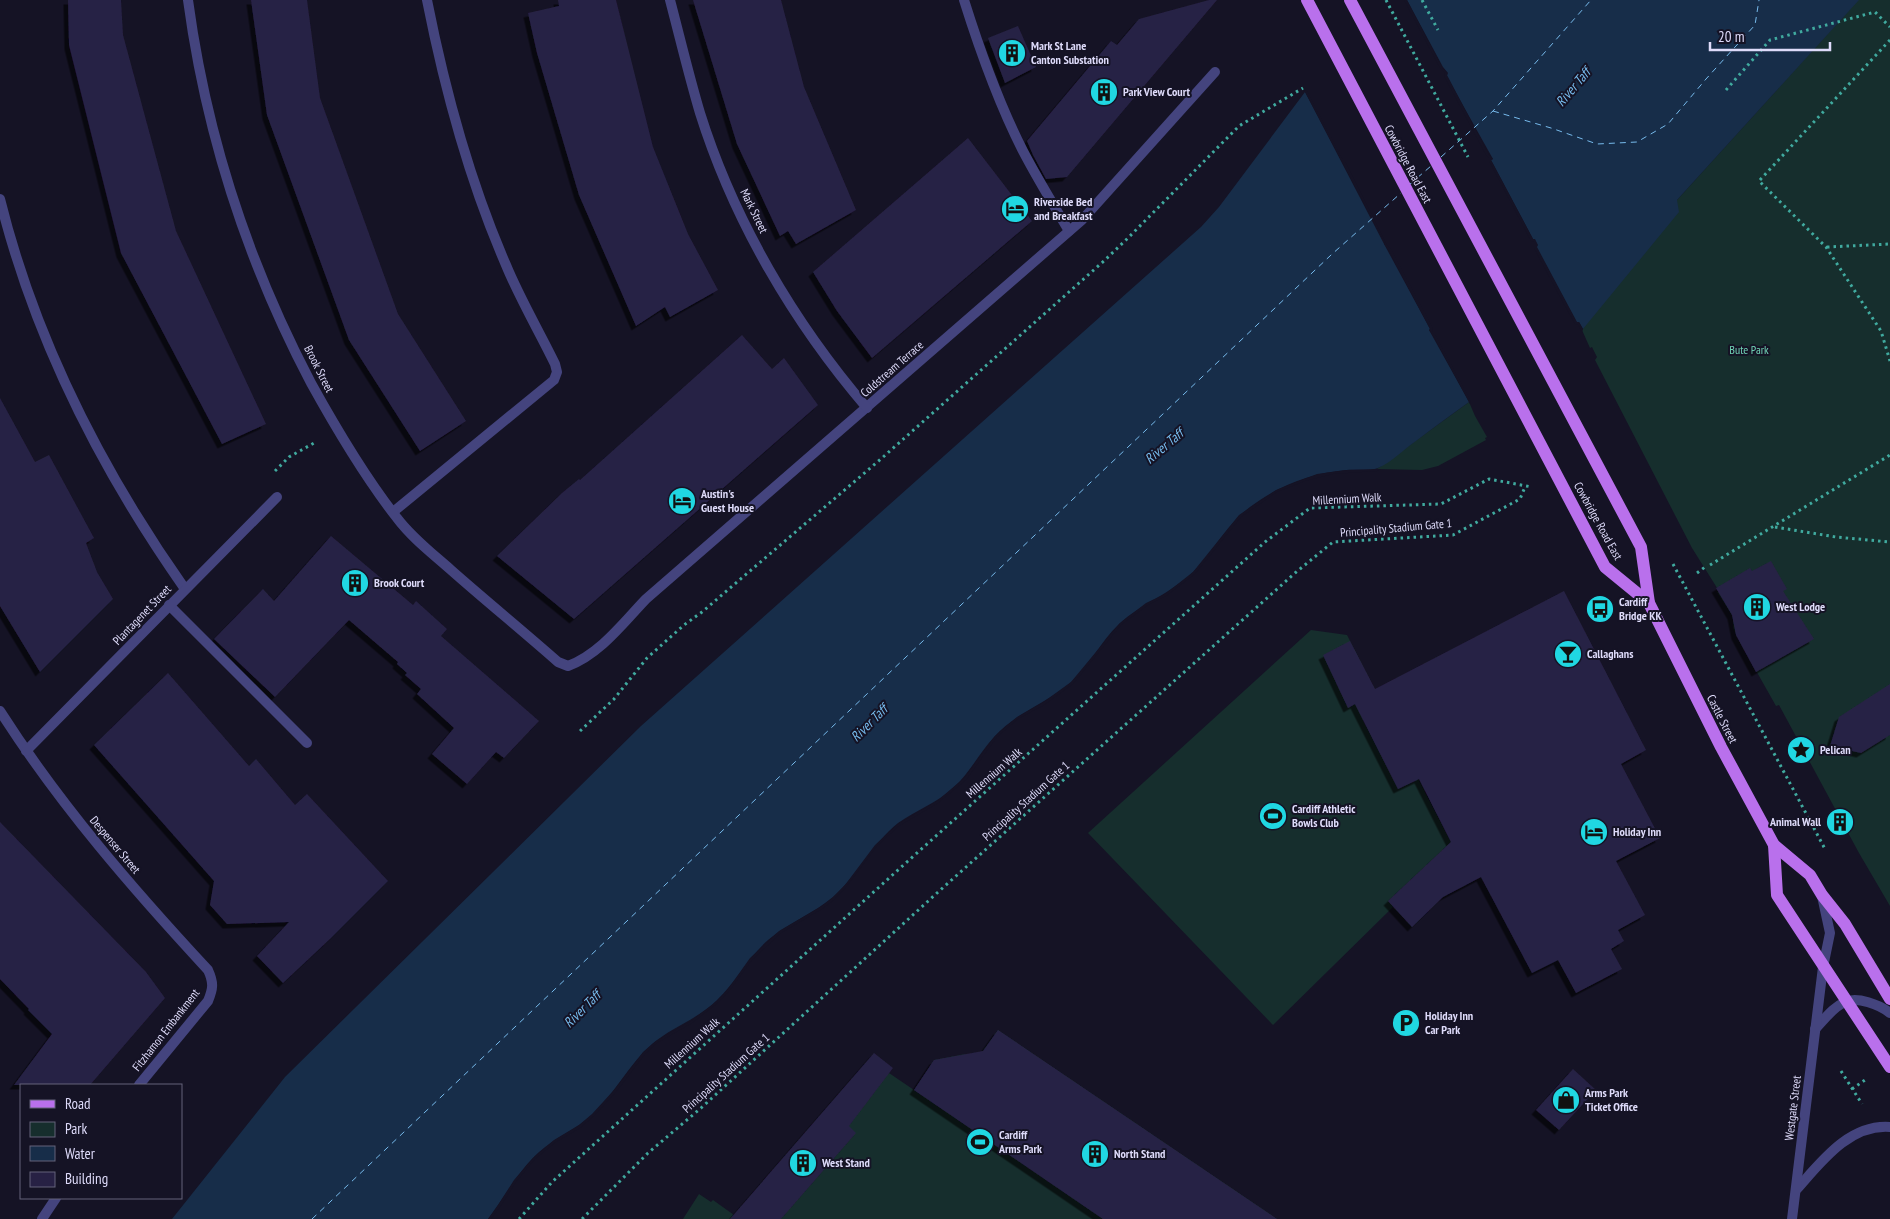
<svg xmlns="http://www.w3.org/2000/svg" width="1890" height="1219" font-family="'PT Sans Narrow',sans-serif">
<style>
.green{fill:#162e2d}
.water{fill:#172d49}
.pier{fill:#151325}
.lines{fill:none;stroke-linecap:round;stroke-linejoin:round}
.ferry{stroke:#77bbed;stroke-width:1;stroke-dasharray:6 5;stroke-linecap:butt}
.building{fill:#272144;filter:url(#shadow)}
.path{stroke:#40aa9f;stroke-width:3;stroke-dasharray:2.5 4;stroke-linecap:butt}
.service{stroke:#44447e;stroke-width:10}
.minor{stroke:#44447e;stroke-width:10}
.primary{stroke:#b970ec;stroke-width:12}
.labels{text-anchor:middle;stroke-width:4;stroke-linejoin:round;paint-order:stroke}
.poi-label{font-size:12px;font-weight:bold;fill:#dedbfa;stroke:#151325;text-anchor:start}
.street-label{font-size:12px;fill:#dedbfa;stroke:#151325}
.park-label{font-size:12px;fill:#70d2b5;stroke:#151325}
.water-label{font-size:14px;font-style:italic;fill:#77bbed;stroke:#151325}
</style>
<defs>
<filter id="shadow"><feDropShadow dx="-4.5" dy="4.5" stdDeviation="0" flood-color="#0009"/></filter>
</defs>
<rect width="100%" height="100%" fill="#151325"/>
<g class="green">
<polygon points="1847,0 1890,0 1890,906 1859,853 1779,705 1776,706 1741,644 1733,628 1733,617 1717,592 1719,591 1692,548 1595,360 1597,357 1592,347 1590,348 1582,330 1677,200 1852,7"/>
<polygon points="1469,402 1475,416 1487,437 1485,438 1486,440 1438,466 1422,470 1377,469"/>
<polygon points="1311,630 1347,635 1420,778 1418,779 1467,873 1412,927 1393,907 1273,1025 1088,833"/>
<polygon points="998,1030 1277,1219 683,1219 699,1194 711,1202 713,1200 734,1215 850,1081 889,1073 914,1090 934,1060 965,1054 975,1061"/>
</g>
<g class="water">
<polygon points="1407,0 1859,0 1677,200 1679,212 1583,329 1579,322 1577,323 1536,247 1534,239 1533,239 1491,160 1493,159 1446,75 1448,73 1443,67"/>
<path d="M1305,92L1384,244L1430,329L1429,330L1469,402C1451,415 1433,428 1416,441C1404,449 1392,462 1378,468C1370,471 1356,469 1346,470C1311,473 1278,486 1250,507C1226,525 1214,551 1194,571C1172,593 1142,603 1119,624C1100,642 1089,667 1069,684C1045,704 1015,713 994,737C979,753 970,773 953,788C937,803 916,810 898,823C872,844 858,875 833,897C813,914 788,923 768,940C748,958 736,982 717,1000C698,1019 672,1027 652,1044C629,1064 615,1093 593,1114C577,1129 556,1137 539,1152C518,1171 505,1197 488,1219H172L285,1077L641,726L1201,227L1219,207Z"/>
</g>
<g class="pier">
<polygon points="1404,0 1407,0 1442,67 1448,74 1447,75 1488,153 1493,159 1491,160 1499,175 1533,239 1535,239 1538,245 1537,247 1577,322 1579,322 1583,329 1582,332 1578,325 1575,324 1560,297 1534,248 1534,242 1531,241 1489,161 1489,158 1486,155 1444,76 1445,73 1440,68"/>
<polygon points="1304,90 1307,91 1342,158 1346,163 1387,245 1391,249 1433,328 1432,331 1436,336 1471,401 1470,404 1434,337 1429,330 1430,329 1389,251 1384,244 1385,243"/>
<polygon points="1381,469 1377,471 1333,474 1305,481 1277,492 1241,517 1195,574 1166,596 1148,605 1121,625 1073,684 1044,705 1018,719 997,737 966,780 938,803 899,826 890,834 877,846 847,886 834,900 822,909 781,933 752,960 730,990 719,1002 692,1023 657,1043 645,1054 616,1092 594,1116 580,1128 556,1142 535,1159 516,1182 500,1207 491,1219 488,1219 498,1205 514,1180 533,1158 554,1140 579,1125 592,1114 614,1090 643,1052 656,1041 691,1021 717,1001 728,989 750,958 779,931 820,907 832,898 845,885 875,845 889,832 898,824 937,801 964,778 995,736 1017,717 1042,703 1071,682 1120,623 1146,603 1165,594 1193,572 1239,515 1276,490 1304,479 1317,474 1347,470"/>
</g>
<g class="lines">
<g class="ferry">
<polyline points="1493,111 1551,128 1597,144 1637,142 1668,124 1706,79 1755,25 1759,0"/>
<polyline points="1441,157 1493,111 1591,0"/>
<polyline points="1409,185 1431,166"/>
<polyline points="312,1219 1331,255 1401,193"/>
</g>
</g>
<g class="building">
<polygon points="68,0 121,0 123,35 176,231 266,424 222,444 121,253 69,45"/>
<polygon points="251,0 307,0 320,98 398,314 466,421 420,451 349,340 267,115"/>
<polygon points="558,0 616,0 653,147 688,234 718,290 670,317 665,307 636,326 579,195 537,53 528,13 559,6"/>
<polygon points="693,0 781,0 804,87 856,210 796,244 788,231 780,236 737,144"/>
<polygon points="1209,0 1217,0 1067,177 1046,179 1033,155 1027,141 1111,41 1117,45 1139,19"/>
<polygon points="1018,26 1036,67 1005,83 988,38"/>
<polygon points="968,138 1032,221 872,358 837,311 813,272"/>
<polygon points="742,335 772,369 784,358 818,405 574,619 497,556 562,493 579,479 580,480"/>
<polygon points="0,398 35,462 49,455 94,538 86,543 97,572 113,599 40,672 0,606"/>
<polygon points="331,536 413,605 416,601 447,629 441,636 539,721 504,758 496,752 467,784 432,754 454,728 417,694 421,689 405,675 407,673 397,664 398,662 349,620 275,697 214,639 263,589 274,601"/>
<polygon points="1771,561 1787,589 1783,591 1814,639 1756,672 1736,635 1732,615 1716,588 1750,568 1752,571"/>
<polygon points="1564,591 1646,750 1621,764 1660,838 1616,861 1645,915 1618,930 1624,941 1611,949 1622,969 1576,993 1558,960 1532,973 1481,877 1443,897 1412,927 1388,901 1451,842 1419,779 1398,789 1355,704 1348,708 1323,655 1350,641 1375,689"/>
<polygon points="168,673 249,766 256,759 295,805 307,794 388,881 331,938 283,983 257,956 289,922 227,924 210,905 214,881 94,745"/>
<polygon points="1890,684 1890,735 1861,753 1830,746 1839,717"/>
<polygon points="0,822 146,972 165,998 90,1085 14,1085 52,1034 28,1010 29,1009 0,979"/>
<polygon points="998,1030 1277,1219 1103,1219 914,1090 934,1060 983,1051"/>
<polygon points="874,1053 893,1068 849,1126 856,1133 781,1219 730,1219"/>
<polygon points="1573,1069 1596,1090 1559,1130 1536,1110"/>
</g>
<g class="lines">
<g class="path">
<polyline points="1386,0 1468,157"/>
<polyline points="1422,0 1438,30"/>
<polyline points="1890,40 1759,181 1826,247 1881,331 1890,361"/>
<polyline points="1726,90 1770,40 1875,12 1890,27"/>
<polyline points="1827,247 1890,244"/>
<polyline points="275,471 289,457 314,443"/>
<polyline points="1775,527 1836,537 1890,542"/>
<polyline points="1673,564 1825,849"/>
<polyline points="1710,565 1890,455"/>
<polyline points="1697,573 1705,567"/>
<polyline points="580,731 614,699 647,658 684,625 702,612 882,458 1105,260 1128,238 1239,126 1303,88"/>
<polyline points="1841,1071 1862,1104"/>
<polyline points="1852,1089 1865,1080"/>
<polyline points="519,1219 552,1182 908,861 1265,542 1310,508 1441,504 1489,479 1532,487"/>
<polyline points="582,1219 648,1153 701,1108 937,893 1295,573 1333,542 1453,535 1520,499 1525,487"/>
</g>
<g class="service">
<path d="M964,0C980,51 998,102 1023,151C1037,178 1053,204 1069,231"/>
<path d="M0,199C35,340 102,471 185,589"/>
<path d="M393,512L554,380L557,372L555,364C539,331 520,299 506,265C469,180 445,91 427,0"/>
<polyline points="169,605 307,743"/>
</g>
<g class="minor">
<path d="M188,0C206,134 248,263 311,383C337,430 364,476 397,518C412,538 433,554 451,570C486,601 523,631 558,662L568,666C600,654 623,623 646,599L1082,220L1215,72"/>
<path d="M670,0C680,38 689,76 700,113C734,221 794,323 867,408"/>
<path d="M0,711C60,805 133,889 208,970C214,983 213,989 208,1001L139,1085"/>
<polyline points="26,751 277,497"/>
<path d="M1815,1029C1824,1020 1833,1007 1845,1002C1857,996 1880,1005 1890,1013"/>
<path d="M1797,1189C1821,1162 1849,1124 1890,1127"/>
<polyline points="42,1219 56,1198"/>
<polyline points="1792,1219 1823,967 1830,933 1822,896"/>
</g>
<g class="primary">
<polyline points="1307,0 1605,567 1649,603"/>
<polyline points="1350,0 1641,547 1649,603 1721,747 1774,845 1810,875 1822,895 1845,924 1890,999"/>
<polyline points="1774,845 1777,895 1890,1067"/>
</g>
</g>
<defs>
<symbol id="building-disc" viewBox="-11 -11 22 22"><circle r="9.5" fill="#20d7e2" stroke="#151325"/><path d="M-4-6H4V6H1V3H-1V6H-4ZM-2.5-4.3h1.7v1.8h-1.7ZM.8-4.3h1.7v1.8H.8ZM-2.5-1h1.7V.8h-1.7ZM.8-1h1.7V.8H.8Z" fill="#111"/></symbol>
<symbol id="hotel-disc" viewBox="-11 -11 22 22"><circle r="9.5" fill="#20d7e2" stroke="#151325"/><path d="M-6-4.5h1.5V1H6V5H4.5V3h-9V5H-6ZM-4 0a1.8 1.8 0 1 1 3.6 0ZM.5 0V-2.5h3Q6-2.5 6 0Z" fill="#111"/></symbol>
<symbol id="bus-disc" viewBox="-11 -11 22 22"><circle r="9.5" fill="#20d7e2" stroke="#151325"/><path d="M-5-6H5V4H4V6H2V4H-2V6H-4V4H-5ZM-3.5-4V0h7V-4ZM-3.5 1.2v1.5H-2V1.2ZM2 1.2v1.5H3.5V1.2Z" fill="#111"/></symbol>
<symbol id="bar-disc" viewBox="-11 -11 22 22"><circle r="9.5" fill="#20d7e2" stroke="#151325"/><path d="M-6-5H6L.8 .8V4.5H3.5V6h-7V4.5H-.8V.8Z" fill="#111"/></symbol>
<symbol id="sight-disc" viewBox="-11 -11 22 22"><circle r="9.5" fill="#20d7e2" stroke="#151325"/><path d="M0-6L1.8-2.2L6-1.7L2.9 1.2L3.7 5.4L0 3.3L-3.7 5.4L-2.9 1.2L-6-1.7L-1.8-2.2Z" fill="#111"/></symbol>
<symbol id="stadium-disc" viewBox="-11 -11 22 22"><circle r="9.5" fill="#20d7e2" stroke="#151325"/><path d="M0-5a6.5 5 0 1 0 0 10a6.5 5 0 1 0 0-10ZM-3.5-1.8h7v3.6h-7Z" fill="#111"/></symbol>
<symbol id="parking-disc" viewBox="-11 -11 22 22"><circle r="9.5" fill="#20d7e2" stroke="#151325"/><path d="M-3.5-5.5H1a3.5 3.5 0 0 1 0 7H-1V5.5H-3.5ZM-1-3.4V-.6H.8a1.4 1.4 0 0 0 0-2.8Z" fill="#111"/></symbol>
<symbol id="shop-disc" viewBox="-11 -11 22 22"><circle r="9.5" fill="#20d7e2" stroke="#151325"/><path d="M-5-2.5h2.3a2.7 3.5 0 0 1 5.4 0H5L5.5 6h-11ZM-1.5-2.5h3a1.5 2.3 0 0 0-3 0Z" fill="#111"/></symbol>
</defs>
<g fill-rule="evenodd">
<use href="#building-disc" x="996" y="37" width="32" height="32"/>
<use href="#building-disc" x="1088" y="76" width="32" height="32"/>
<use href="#hotel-disc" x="999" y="193" width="32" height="32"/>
<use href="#hotel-disc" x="666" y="485" width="32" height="32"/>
<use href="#building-disc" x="339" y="567" width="32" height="32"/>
<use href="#building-disc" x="1741" y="591" width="32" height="32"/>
<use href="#bus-disc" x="1584" y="593" width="32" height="32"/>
<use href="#bar-disc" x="1552" y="638" width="32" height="32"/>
<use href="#sight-disc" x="1785" y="734" width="32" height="32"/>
<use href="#stadium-disc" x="1257" y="800" width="32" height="32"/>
<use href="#building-disc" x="1824" y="806" width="32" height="32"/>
<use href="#hotel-disc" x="1578" y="816" width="32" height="32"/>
<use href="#parking-disc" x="1390" y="1007" width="32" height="32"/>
<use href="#shop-disc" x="1550" y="1084" width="32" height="32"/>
<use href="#stadium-disc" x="964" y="1126" width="32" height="32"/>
<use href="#building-disc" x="1079" y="1138" width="32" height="32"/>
<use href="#building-disc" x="787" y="1147" width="32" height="32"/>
</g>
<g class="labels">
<g class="poi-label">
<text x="1031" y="50">Mark St Lane<tspan x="1031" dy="14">Canton Substation</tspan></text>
<text x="1123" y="96">Park View Court</text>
<text x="1034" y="206">Riverside Bed<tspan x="1034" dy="14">and Breakfast</tspan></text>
<text x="701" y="498">Austin's<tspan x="701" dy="14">Guest House</tspan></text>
<text x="374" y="587">Brook Court</text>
<text x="1619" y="606">Cardiff<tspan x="1619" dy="14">Bridge KK</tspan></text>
<text x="1776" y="611">West Lodge</text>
<text x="1587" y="658">Callaghans</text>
<text x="1820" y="754">Pelican</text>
<text x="1292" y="813">Cardiff Athletic<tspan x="1292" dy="14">Bowls Club</tspan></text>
<text x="1821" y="826" text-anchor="end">Animal Wall</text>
<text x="1613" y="836">Holiday Inn</text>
<text x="1425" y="1020">Holiday Inn<tspan x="1425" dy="14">Car Park</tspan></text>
<text x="1585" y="1097">Arms Park<tspan x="1585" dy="14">Ticket Office</tspan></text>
<text x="999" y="1139">Cardiff<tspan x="999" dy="14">Arms Park</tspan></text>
<text x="1114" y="1158">North Stand</text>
<text x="822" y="1167">West Stand</text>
</g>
<g class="street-label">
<text transform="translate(1408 164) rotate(62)" y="4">Cowbridge Road East</text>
<text transform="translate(754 211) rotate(64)" y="4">Mark Street</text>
<text transform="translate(319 369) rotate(63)" y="4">Brook Street</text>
<text transform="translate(892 369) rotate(-41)" y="4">Coldstream Terrace</text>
<text transform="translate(1347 499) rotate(-3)" y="4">Millennium Walk</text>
<text transform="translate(1598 521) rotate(61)" y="4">Cowbridge Road East</text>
<text transform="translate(1396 528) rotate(-5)" y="4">Principality Stadium Gate 1</text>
<text transform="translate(142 615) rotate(-46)" y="4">Plantagenet Street</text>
<text transform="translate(1722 719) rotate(63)" y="4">Castle Street</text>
<text transform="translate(994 773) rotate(-41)" y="4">Millennium Walk</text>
<text transform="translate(1026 801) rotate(-42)" y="4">Principality Stadium Gate 1</text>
<text transform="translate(115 845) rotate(50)" y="4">Despenser Street</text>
<text transform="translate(166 1030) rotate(-52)" y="4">Fitzhamon Embankment</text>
<text transform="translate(692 1043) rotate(-42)" y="4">Millennium Walk</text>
<text transform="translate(726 1073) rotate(-42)" y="4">Principality Stadium Gate 1</text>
<text transform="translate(1793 1108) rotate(-83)" y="4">Westgate Street</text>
</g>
<g class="park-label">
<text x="1749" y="354">Bute Park</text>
</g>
<g class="water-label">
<text transform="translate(1573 87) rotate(-50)" y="5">River Taff</text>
<text transform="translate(1164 446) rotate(-40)" y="5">River Taff</text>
<text transform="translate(869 723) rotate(-45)" y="5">River Taff</text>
<text transform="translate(582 1009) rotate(-45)" y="5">River Taff</text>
</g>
</g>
<rect x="20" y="1084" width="162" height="115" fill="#151325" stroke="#65637a"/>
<rect x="30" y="1100" width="25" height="8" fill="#b970ec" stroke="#65637a"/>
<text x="65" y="1109" font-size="15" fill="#dedbfa">Road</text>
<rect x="30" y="1122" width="25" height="15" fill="#162e2d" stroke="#65637a"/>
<text x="65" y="1134" font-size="15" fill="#dedbfa">Park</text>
<rect x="30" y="1146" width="25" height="15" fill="#172d49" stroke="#65637a"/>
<text x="65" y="1159" font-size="15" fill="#dedbfa">Water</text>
<rect x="30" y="1172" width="25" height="15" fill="#272144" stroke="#65637a"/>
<text x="65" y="1184" font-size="15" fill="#dedbfa">Building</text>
<path d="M1710 42v8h120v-8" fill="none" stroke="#dedbfa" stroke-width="2.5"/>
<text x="1718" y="42" font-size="15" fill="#dedbfa" stroke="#151325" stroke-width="4" paint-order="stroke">20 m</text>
</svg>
